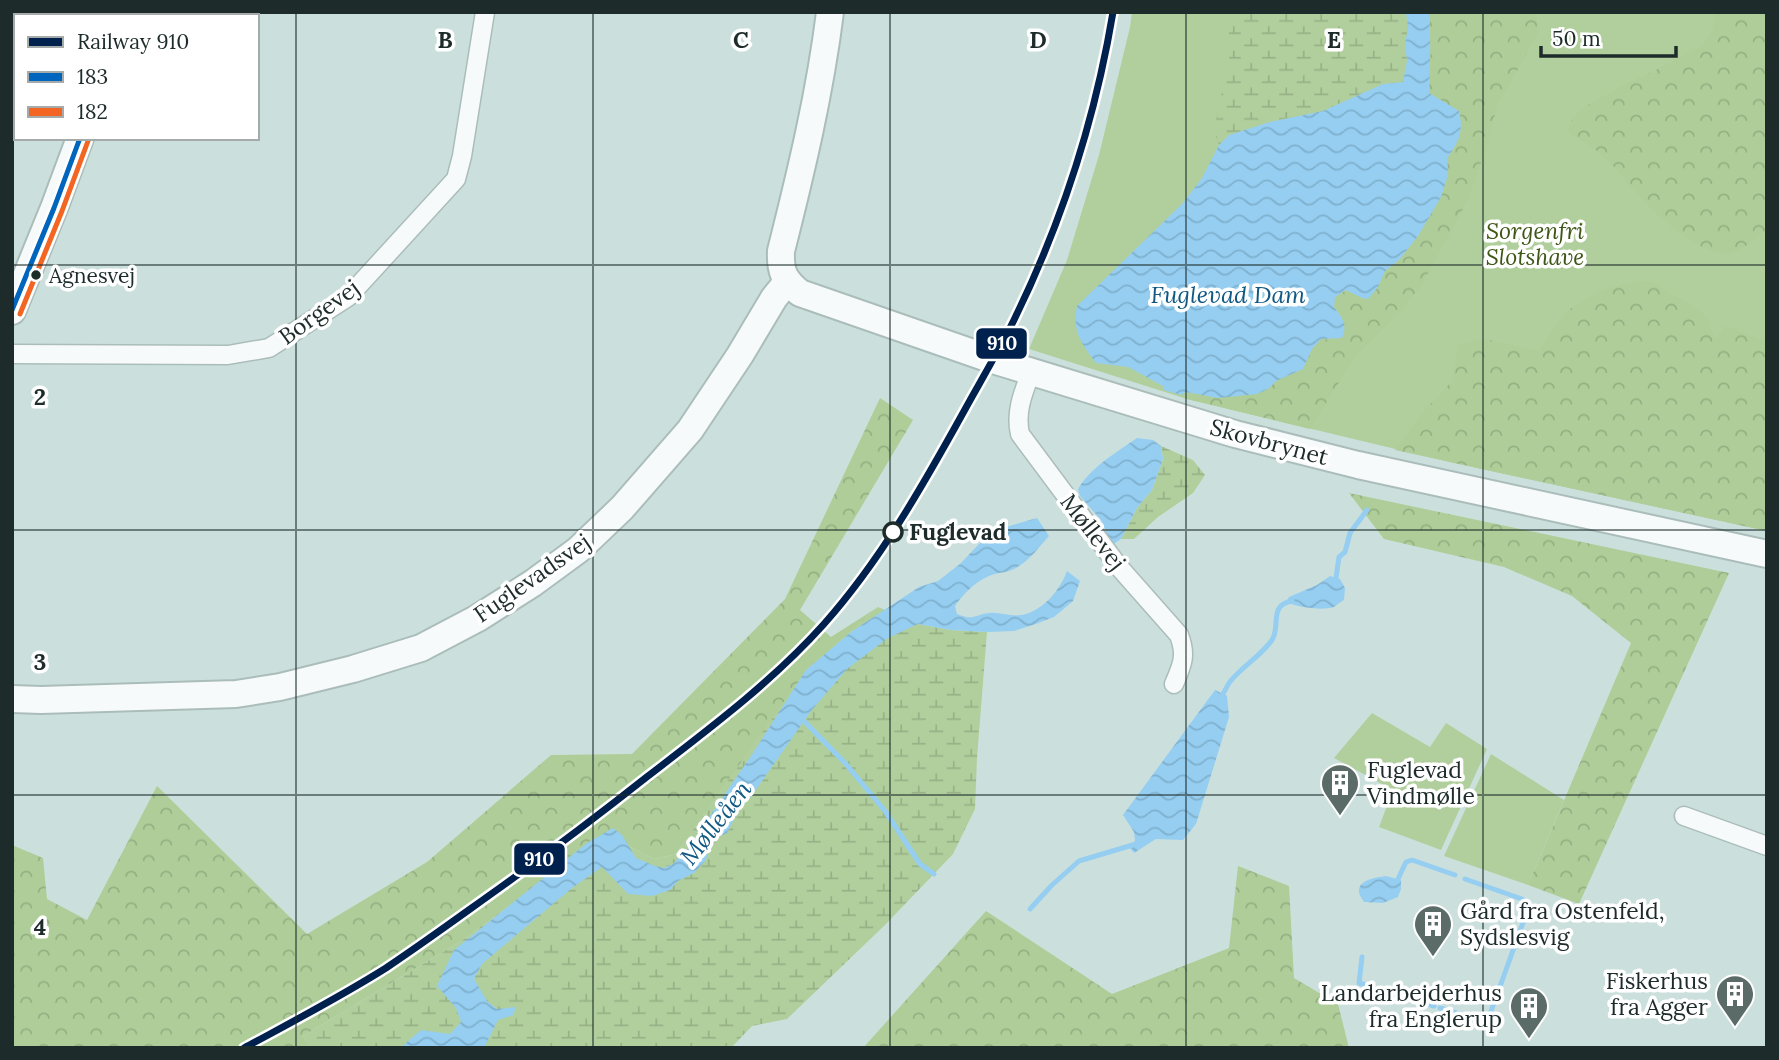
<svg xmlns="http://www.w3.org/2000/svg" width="1779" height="1060" font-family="Lora,serif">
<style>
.green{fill:#b1cf9d}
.forest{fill:url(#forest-crowns)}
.wetland{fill:url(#wetland-marsh)}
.water{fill:url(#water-waves)}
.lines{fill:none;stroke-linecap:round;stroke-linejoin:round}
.stream{stroke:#95cef1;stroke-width:5}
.street-casing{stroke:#abbdba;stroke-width:21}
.secondary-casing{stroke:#abbdba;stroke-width:30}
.street{stroke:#f7fafa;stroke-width:18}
.secondary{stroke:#f7fafa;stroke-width:26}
.bus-1-casing{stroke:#fff;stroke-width:10}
.bus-2-casing{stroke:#fff;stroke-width:10}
.bus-1{stroke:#0065bd;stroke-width:5}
.bus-2{stroke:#f26522;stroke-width:5}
.rail-1-casing{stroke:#fff;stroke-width:12}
.rail-1{stroke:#00214d;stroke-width:7}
.grid{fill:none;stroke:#1d2c2a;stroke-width:2;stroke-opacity:0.55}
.bus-dot{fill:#1d2c2a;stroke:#fff;stroke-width:2.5}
.stop-dot{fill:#fff;stroke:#1d2c2a;stroke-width:3.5}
.labels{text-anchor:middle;stroke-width:7;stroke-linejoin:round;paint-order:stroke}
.bus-label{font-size:21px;fill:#1d2c2a;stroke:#fff;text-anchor:start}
.park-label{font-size:23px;font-style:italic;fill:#3f5716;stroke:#fff}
.street-label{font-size:23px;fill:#1d2c2a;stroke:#fff}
.stop-label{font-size:23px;font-weight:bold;fill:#1d2c2a;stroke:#fff;text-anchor:start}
.poi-label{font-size:23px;fill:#1d2c2a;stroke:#fff;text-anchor:start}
.water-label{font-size:24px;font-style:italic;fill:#115983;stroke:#fff}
.grid-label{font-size:23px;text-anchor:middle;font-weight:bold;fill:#1d2c2a;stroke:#fff;stroke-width:7;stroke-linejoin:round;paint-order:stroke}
.line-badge{stroke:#fff;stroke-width:2.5}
.badge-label{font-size:19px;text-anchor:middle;font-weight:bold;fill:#fff}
</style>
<defs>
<pattern id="forest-crowns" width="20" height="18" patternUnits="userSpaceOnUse" patternTransform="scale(1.75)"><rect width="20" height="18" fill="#aecd98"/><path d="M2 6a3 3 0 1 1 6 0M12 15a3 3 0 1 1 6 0" fill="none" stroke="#95b083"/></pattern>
<pattern id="wetland-marsh" width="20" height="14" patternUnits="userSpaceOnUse" patternTransform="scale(1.75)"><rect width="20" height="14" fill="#b1cf9d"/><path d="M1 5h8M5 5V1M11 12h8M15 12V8" fill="none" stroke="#98b287"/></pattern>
<pattern id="water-waves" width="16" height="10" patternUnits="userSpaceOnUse" patternTransform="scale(1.75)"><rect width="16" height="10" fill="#95cef1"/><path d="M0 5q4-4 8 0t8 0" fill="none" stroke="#80b1cf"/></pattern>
</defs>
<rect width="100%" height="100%" fill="#cbe0dc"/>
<g class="green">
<polygon points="1132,12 1767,12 1767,531 1454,463 1187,399 1029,349 1067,260 1099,155 1130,27"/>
<polygon points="1372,713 1430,747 1446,723 1487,749 1441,850 1379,827 1393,790 1334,758"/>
<polygon points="1491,754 1564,800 1528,885 1444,856"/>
</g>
<g class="forest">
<path d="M1429,12H1536L1538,34L1497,106L1489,139L1468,200L1421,286L1405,306L1354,358L1310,429L1187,399L1190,393L1218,398L1268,389L1276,381L1303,369L1312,349L1321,339L1331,340L1345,326L1342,316L1334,307L1335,297L1346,290L1362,298L1378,287L1385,271L1399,260L1418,236L1441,197L1448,175L1447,158L1456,146L1441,100L1429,93C1430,65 1432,40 1429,12Z"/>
<path d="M1717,12H1767V230C1754,238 1742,253 1726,254C1702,255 1658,217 1642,199C1629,186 1620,171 1606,159C1601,155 1596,149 1590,146C1582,140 1574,139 1568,131L1570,123L1576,113L1588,105L1623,85L1656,70L1703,45L1713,28L1714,16Z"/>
<path d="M1640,281L1654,283L1698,309L1707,318L1715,340L1725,326L1767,341V531L1395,450L1422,413L1452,381L1458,344L1486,339L1539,351C1545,342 1551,332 1557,323C1577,297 1608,286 1640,281Z"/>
<polygon points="880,398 913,420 800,610 831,637 878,607 807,670 676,854 654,859 605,834 463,940 303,1036 310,1048 12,1048 12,845 43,858 47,899 87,920 157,786 307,934 427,862 551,755 632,754 785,599"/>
<polygon points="1349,493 1729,573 1579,904 1528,885 1631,643 1572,596 1504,567 1384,539"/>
<polygon points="1238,866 1289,886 1294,978 1338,1004 1349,1048 863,1048 986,911 1112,994 1229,948"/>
</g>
<g class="wetland">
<polygon points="1226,12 1406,12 1408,28 1405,44 1407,61 1404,82 1383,84 1323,111 1270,122 1229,135 1219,145 1214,130 1231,49"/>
<polygon points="1161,446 1193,460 1205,475 1193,493 1158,517 1134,539 1121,539 1137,508 1152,490 1163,459"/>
<polygon points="878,607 918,624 951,630 987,632 977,758 975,809 953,854 885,925 787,1019 752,1026 731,1048 310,1048 303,1036 463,940 605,834 654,859 676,854 807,669"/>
</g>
<g class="water">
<path d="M1406,12H1429C1431,40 1430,65 1429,93L1459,111C1464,131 1459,142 1447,158L1448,175L1441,197L1418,236L1399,260L1385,271L1378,287L1368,299L1362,298L1346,290L1335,297L1334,307C1342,317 1348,325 1342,338L1321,339L1312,349L1303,369L1276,381L1268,389L1257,394L1218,398L1186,392L1181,395L1164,390L1163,386L1128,367L1096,363C1081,343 1072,332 1077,306L1183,203L1202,178L1219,145L1229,135L1270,122L1323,111L1383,84L1403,82L1407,61L1405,44L1408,28Z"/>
<path d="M1137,438L1153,440L1161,446L1163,459L1152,490L1137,508L1121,539L1112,545L1101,520L1080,496L1078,489C1092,466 1116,453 1137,438Z"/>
<path d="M1037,518L1049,536C1039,547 1030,560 1016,568C1008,573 998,572 989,576C975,582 964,593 955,606L957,614C974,621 973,615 989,613C1000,612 1011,617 1022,615C1043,611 1060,590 1067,571L1080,581L1073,601L1054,617L1036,624L1014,631L987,632L951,630L918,624L888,638L847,669L811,711L753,794L738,811L727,833L718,837L709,849L706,860L694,873L678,881L670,890L652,896L628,894L602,867L572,888L482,964L474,979L487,1001L497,1009L516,1007L513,1015L498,1020L484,1048H400L421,1030L450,1034L461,1022L456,1008L437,986L454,950L587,843L613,828L622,835L636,858L655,866L664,868L673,864L687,849L751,756L806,670L851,632L919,587L938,581L960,564L979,544L999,529Z"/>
<path d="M1330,576L1340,579L1345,588L1344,600C1340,602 1337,605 1334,607C1322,611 1297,607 1286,602L1289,597L1317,585Z"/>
<polygon points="1215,690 1227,696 1229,717 1196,824 1183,840 1156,839 1134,853 1128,846 1135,841 1134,832 1123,815"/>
<path d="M1386,876L1401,880V889L1398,897L1383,903L1364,902C1349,883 1370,878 1386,876Z"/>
</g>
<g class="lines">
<g class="stream">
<polyline points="1331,582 1336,578 1339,557 1345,552 1350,533 1367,510"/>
<path d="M1221,697C1224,693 1226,688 1229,683C1241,667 1260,657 1272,640C1281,627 1268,605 1292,601"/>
<polyline points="801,718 845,763 885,811 920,864 934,874"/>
<polyline points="1398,879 1406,862 1412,860 1455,875"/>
<polyline points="1030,909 1052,885 1079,861 1136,844"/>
<polyline points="1362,957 1359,983 1399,996"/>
<polyline points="1407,998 1434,1006"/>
<polyline points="1440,1008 1476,1019 1485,1020 1490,1014 1528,909 1528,903 1522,899 1465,879"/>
</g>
<defs>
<g id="street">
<polyline points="12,354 228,355 269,348 348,297 456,179 462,156 485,12"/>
<path d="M1031,372C1023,393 1015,412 1020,434L1119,567L1179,635C1187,656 1182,665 1174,684"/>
<polyline points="1684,816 1767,846"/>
</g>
<g id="secondary">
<path d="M830,12C820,93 801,172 781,251C780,272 784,280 800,293L993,360L1235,434L1358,465L1767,554"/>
<polyline points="124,16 125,12"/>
<polyline points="12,311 54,208 80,138"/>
<polyline points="12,699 41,700 236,694 280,687 353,669 421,648 478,618 533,583 578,550 622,508 690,430 740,355 774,298 787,282"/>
</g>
</defs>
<use href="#street" class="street-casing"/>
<use href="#secondary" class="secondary-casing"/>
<use href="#street" class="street"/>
<use href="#secondary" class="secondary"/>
<defs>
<polyline id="bus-1" points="12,310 54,208 80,138"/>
<polyline id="bus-2" points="20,314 62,211 88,141"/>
</defs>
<use href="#bus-1" class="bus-1-casing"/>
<use href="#bus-2" class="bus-2-casing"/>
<use href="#bus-1" class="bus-1"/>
<use href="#bus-2" class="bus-2"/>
<defs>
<path id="rail-1" d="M244,1048C292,1022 340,997 386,968C425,942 463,914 501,887C551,851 600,814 648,776C709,729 772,682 824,624C880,561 922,487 963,413C980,382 998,352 1014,320C1062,222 1095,120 1113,12"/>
</defs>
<use href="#rail-1" class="rail-1-casing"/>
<use href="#rail-1" class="rail-1"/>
</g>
<path class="grid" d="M296,12V1048M593,12V1048M890,12V1048M1186,12V1048M1483,12V1048M12,265H1767M12,530H1767M12,795H1767"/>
<defs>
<symbol id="building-pin" viewBox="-11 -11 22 30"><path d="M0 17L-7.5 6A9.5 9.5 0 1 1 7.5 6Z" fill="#5a6b68" stroke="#fff"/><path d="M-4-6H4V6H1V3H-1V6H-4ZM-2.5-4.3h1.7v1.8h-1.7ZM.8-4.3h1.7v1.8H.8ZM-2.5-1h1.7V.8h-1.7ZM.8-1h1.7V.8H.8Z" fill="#fff"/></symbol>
</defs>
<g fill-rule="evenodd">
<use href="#building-pin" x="1318" y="761" width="44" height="60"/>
<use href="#building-pin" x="1411" y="902" width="44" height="60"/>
<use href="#building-pin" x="1713" y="972" width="44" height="60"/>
<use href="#building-pin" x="1507" y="984" width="44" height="60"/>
</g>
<circle class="bus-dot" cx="36" cy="275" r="6"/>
<circle class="stop-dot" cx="893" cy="532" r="9"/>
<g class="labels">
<g class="bus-label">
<text x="49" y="283">Agnesvej</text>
</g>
<g class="park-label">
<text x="1535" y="239">Sorgenfri<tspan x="1535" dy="26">Slotshave</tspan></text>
</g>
<g class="street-label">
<text transform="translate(319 312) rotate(-36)" y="8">Borgevej</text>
<text transform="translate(1269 442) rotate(15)" y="8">Skovbrynet</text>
<text transform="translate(1093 532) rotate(52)" y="8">Møllevej</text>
<text transform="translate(532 578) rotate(-35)" y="8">Fuglevadsvej</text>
</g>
<g class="stop-label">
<text x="909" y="540">Fuglevad</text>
</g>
<g class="poi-label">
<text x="1367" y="778">Fuglevad<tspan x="1367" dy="26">Vindmølle</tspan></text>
<text x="1460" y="919">Gård fra Ostenfeld,<tspan x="1460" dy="26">Sydslesvig</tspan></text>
<text x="1708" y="989" text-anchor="end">Fiskerhus<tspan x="1708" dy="26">fra Agger</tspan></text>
<text x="1502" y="1001" text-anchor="end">Landarbejderhus<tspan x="1502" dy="26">fra Englerup</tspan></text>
</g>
<g class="water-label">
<text x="1228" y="303">Fuglevad Dam</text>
<text transform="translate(716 823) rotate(-52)" y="8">Mølleåen</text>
</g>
</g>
<g class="grid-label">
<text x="445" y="48">B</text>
<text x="741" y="48">C</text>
<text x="1038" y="48">D</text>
<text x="1334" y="48">E</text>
<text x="40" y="405">2</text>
<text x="40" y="670">3</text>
<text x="40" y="935">4</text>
</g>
<g class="line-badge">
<rect x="975" y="327" width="53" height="33" rx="7" fill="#00214d"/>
<rect x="513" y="842" width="53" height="34" rx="7" fill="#00214d"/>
</g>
<g class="badge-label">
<text x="1002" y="350">910</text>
<text x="539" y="866">910</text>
</g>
<rect width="1779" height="1060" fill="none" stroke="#1d2c2a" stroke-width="28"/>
<rect x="14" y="14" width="245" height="126" fill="#ffffff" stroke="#a5abaa" stroke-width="2"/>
<rect x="28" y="37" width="35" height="10" fill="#00214d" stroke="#a5abaa" stroke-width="2"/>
<text x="77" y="49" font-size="21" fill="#1d2c2a">Railway 910</text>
<rect x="28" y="72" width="35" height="10" fill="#0065bd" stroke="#a5abaa" stroke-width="2"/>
<text x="77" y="84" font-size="21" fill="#1d2c2a">183</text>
<rect x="28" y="107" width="35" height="10" fill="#f26522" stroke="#a5abaa" stroke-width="2"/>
<text x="77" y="119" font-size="21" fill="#1d2c2a">182</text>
<path d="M1541 46v10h135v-10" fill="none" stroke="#1d2c2a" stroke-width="3.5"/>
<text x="1552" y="46" font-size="21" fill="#1d2c2a" stroke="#ffffff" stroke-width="5" paint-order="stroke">50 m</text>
</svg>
